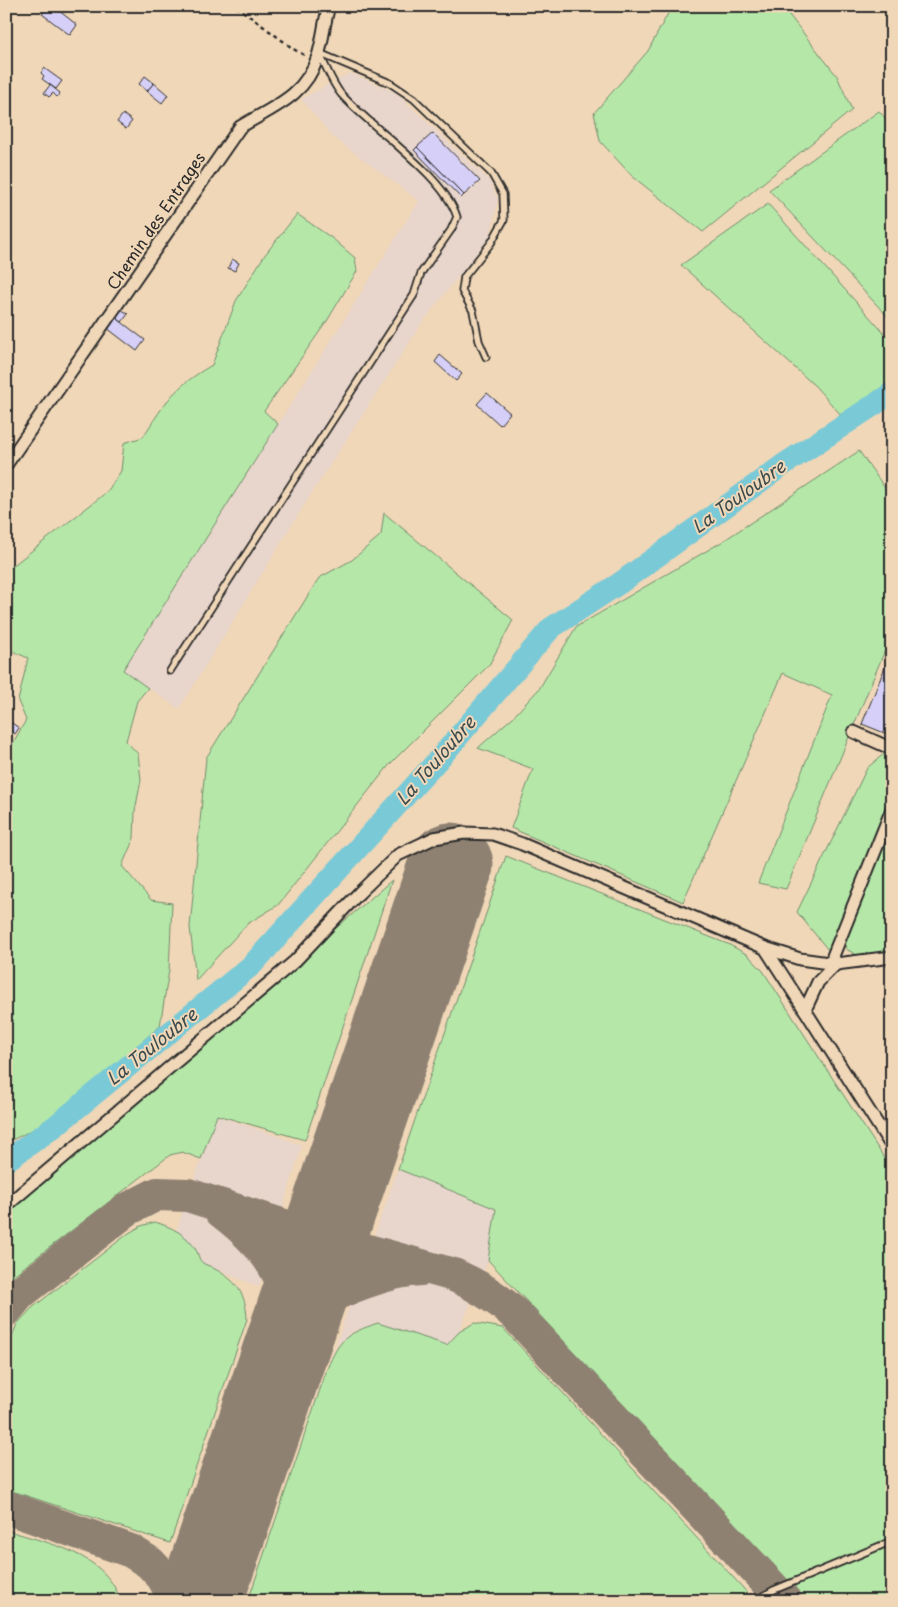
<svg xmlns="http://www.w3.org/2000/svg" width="898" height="1607" font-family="'Playpen Sans',sans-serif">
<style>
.built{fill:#e8d5cb}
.green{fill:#b5e8a8;stroke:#708a6a}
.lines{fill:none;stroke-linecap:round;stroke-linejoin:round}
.river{stroke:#7ac9d6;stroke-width:22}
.taxiway{stroke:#8e8172;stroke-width:34}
.runway{stroke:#8e8172;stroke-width:85}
.building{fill:#d6d0f8;stroke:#2b2b2b}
.lane-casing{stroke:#2b2b2b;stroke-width:9}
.street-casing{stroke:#2b2b2b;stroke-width:15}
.path{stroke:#2b2b2b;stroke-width:2.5;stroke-dasharray:4 4;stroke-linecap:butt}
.lane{stroke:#f0d7b8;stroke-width:5.5}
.street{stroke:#f0d7b8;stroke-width:11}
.labels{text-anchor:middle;stroke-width:4;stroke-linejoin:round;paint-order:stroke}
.street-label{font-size:16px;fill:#2b2b2b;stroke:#f0d7b8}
.water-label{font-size:18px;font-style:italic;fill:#3b4b4d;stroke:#f0d7b8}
</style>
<rect width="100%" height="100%" fill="#f0d7b8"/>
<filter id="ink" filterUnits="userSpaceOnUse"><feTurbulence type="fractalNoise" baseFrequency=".02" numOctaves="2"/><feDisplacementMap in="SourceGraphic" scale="10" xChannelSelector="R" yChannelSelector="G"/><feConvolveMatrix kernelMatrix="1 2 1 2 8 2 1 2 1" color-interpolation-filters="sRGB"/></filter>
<g filter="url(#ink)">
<g class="built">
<polygon points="350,73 395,92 489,180 498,199 490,237 424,320 306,502 179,709 123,670 419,201 333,137 301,99"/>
<polygon points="217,1115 302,1145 259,1287 202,1263 195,1248 176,1231"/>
<polygon points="398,1169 496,1209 488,1260 459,1332 447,1345 378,1323 354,1331 337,1345 327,1369"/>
</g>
<g class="green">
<polygon points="672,6 782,6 837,76 852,110 703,232 632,176 600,141 594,113 648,51"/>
<polygon points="879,111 892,126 892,321 769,190"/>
<polygon points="768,204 892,342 892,380 842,416 815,386 681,265"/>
<path d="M297,214L333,239L355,258L357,271L327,321L264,411L278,424L123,670L148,688L137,701L126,741L138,754L141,780L135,811L134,838L122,866L151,900L172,903L169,970L160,1026L48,1122L6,1143V755L26,720L18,701L28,658L6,648V571L107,492L121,471L124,443L143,437C166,401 174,387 212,365L236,301L264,256Z"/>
<polygon points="859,451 892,498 892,638 890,638 786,889 758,883 832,695 783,673 683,902 511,828 533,769 478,748 513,717 539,689 576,627 720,543"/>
<polygon points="384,513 513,620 489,665 390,764 278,905 247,924 196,980 190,927 206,758 319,578 352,560 381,535"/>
<polygon points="891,748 892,809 833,956 797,912 867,768"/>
<polygon points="892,824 892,954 864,959 846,949 844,942"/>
<polygon points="506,856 730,945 748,955 763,971 892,1170 892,1601 807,1601 488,1260 496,1209 398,1169"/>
<polygon points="392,880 305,1140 217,1115 201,1159 182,1152 170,1155 6,1281 6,1212"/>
<path d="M155,1222C171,1227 187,1234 196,1250C198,1253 199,1261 203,1263C205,1265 211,1266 213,1268C236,1280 246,1293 247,1319L170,1543L6,1489V1352L17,1324L32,1308L129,1233L141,1226Z"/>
<path d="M378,1323L447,1345L459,1332L474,1323L503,1328L755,1601H248L327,1369C340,1338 346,1334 378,1323Z"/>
<path d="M6,1530C49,1544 104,1552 121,1601H6Z"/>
</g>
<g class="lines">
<polyline class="river" points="6,1161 54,1127 252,965 446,751 551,628 620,583 783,465 892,393"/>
<g class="taxiway">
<path d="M221,1211C250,1233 283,1264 288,1303C290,1314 289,1326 289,1338"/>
<path d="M6,1310L20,1293L126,1210L157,1194L188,1195L322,1238L454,1275C477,1285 496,1297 515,1314L785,1601"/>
<path d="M289,1338C294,1330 298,1322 304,1315C324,1293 391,1270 421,1269"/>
<polyline points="6,1507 131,1551 150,1563 163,1577 176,1601"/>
</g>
<polyline class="runway" points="200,1601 451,865"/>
</g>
<g class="building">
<polygon points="49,6 53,6 77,25 70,35 42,14"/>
<polygon points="44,68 62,81 56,89 42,79 44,76 41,73"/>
<polygon points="145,76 154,83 147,91 139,84"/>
<polygon points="154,83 168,95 162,103 147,91"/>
<polygon points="50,85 60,93 57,97 53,93 49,97 44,93"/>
<polygon points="123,114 132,121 126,129 117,122"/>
<polygon points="433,133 480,181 464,195 417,147"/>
<polygon points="417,147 464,195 461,198 414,150"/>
<polygon points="232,259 239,263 235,271 228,268"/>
<polygon points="121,309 128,314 122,322 115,317"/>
<polygon points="115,317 145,340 137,351 107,328"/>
<polygon points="440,355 462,374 456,381 435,362"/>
<polygon points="487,393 510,413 500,425 477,404"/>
<polygon points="892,650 892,736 862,724"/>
<polygon points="6,719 19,728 15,734 6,727"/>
</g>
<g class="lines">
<defs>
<g id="lane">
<polyline points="319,53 390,83 414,99 491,173 503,194 504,220 491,243 464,277 462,291 473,311 479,341 486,357"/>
<path d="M170,671L414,295L421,273L451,230L457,217C444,175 371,128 341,94C332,83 326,66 319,53"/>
<polyline points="754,1601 774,1590 892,1541"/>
</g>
<g id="street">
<path d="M6,465L240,127C273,107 305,97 318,56C323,40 324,22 329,6"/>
<polyline points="854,732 892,749"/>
<polyline points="892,809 833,956 836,964 818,982 805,1010 892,1147"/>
<polyline points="765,948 805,1010"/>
<polyline points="6,1206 295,961 359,893 398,855 434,838 464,833 493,834 522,844 765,948 800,959 836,964 892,957"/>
</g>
</defs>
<use href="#lane" class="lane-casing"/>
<use href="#street" class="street-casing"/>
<polyline class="path" points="236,6 295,50 306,56"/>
<use href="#lane" class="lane"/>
<use href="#street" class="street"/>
</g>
</g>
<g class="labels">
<g class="street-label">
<text transform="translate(156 221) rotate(-56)" y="6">Chemin des Entrages</text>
</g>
<g class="water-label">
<text transform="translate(739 497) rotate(-36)" y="6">La Touloubre</text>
<text transform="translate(436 761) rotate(-49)" y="6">La Touloubre</text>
<text transform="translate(152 1047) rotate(-39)" y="6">La Touloubre</text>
</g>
</g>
<rect width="898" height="1607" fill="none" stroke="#f0d7b8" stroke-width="25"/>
<rect x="12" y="12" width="873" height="1582" fill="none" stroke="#2b2b2b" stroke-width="2" filter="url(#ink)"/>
</svg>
